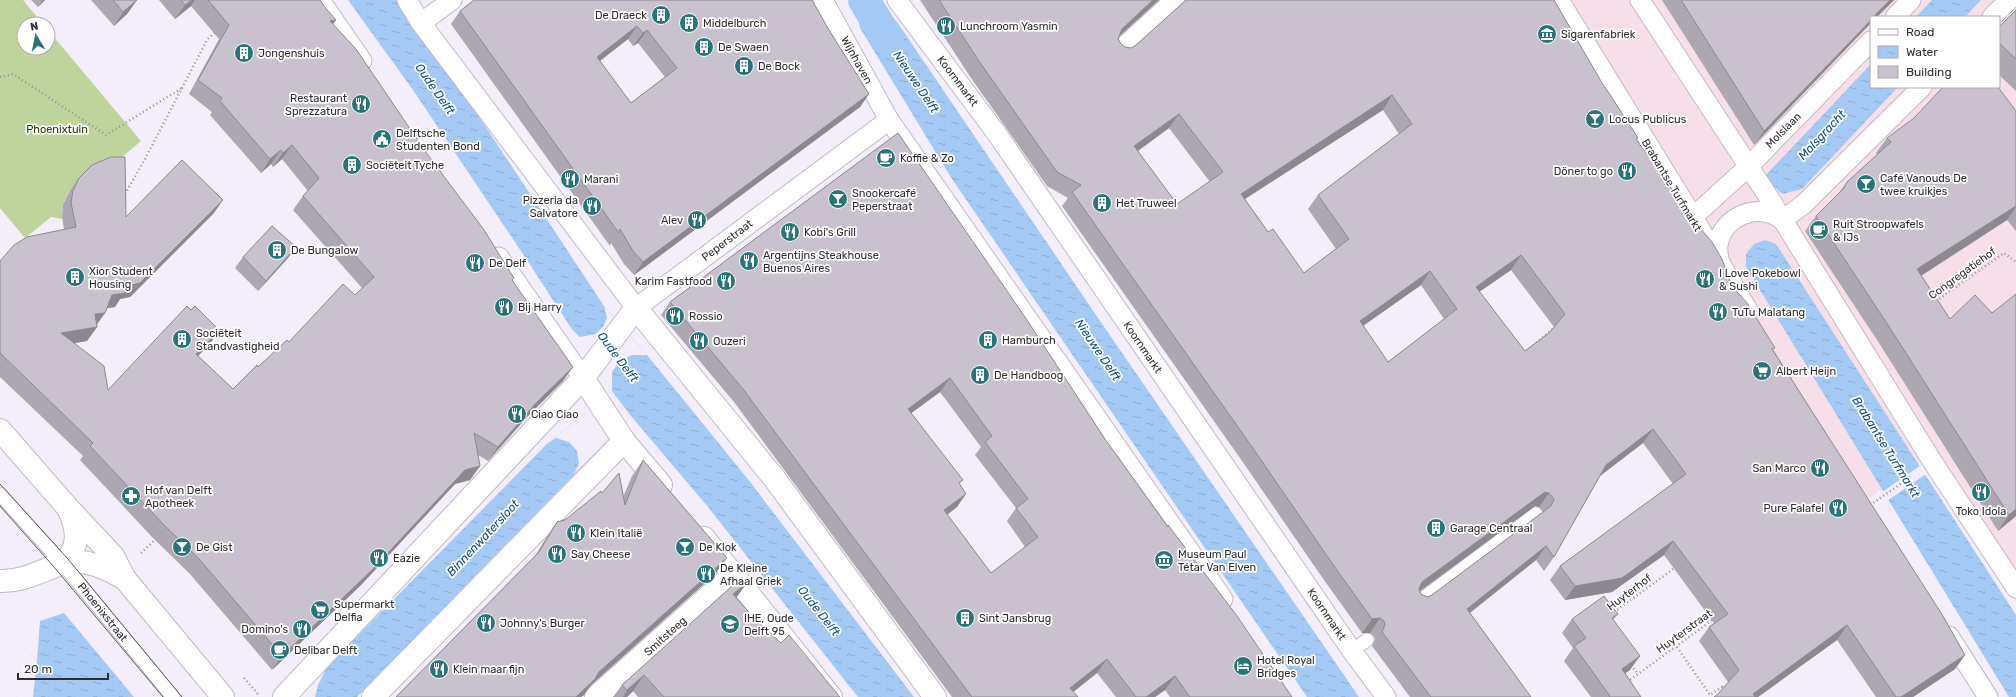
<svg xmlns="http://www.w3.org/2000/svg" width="2016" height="697" font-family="Rubik,sans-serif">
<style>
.commercial{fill:#f7dfea;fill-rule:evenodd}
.garden{fill:#bfd39c}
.water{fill:url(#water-ripples)}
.pier{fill:#f4edfa}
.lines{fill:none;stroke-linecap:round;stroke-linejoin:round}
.canal{stroke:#a4c9f4;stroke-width:32}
.service-casing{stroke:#c1bac6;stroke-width:15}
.pedestrian-casing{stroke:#c1bac6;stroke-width:21}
.minor-casing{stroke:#c1bac6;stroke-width:24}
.path{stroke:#959199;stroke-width:2.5;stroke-dasharray:1 3;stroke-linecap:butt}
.service{stroke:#fff;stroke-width:13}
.pedestrian{stroke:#fff;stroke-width:19}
.minor{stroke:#fff;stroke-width:22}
.tram{stroke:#5c595f;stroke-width:1}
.wall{fill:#ada7b1;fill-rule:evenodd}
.shaded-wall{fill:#8d8890}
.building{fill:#c9c2ce;stroke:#8d8890;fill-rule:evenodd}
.labels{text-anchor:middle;stroke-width:3.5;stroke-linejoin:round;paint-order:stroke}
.poi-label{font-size:11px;fill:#2f2d31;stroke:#fff;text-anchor:start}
.street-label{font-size:11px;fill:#2f2d31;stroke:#fff}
.park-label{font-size:11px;fill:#2d3b0a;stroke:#fff}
.water-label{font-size:12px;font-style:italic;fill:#084c8a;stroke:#fff}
</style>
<defs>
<pattern id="water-ripples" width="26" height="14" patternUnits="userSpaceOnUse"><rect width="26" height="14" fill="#a4c9f4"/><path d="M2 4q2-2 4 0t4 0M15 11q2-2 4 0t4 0" fill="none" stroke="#8eadd2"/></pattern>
</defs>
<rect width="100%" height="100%" fill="#f4edfa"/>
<path class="commercial" d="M1364,0H2016V602L1924,459L1798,549ZM1871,17H1999V87H1871Z"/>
<polygon class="garden" points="0,0 23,0 43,24 24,24 24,48 48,48 48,30 141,141 116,162 69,191 63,205 62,219 51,217 25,238 0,208"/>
<g class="water">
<polygon points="348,0 397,0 433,47 604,306 647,355 747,478 914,697 858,697 708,507 631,416 357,697 315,697 318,685 327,667 547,444 612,391 527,260 413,90"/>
<polygon points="868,0 876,0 897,22 1098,318 1359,697 1307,697 952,179 860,28 856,8"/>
<polygon points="1932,0 1981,0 1965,17 1916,17"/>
<polygon points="1871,64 1871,87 1898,87 1802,189 1782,194 1764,177"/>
<polygon points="1765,240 1776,244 2016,615 2016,697 2009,697 1746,267 1746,254 1754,244"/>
<polygon points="64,613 134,697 17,697 0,621 37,661 40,621"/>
</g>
<g class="pier">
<polygon points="604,306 647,355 632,355 620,361 612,372 612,391 631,416 574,474 579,463 577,451 572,445 569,442 556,438 547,444 612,391 570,328 580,337 595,334 603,327 607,318"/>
<polygon points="1920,466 1926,474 1887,501 1882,492"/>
<polygon points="0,620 37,661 33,697 17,697 0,678"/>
</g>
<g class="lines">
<polyline class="canal" points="864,0 888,40"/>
<defs>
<g id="service">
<polyline points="0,494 63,564 173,697"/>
<polyline points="1417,603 1536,514"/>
<polyline points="1352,651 1367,640"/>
</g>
<g id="pedestrian">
<polyline points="320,0 362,61"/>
<polyline points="407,0 421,23 636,308 889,120"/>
<polyline points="823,0 889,120 1223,599"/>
<polyline points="897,0 997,134 1352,651 1386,697"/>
<polyline points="1559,0 1693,217 1748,310"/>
<polyline points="1640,0 1766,193 1932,461 2016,588"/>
<polyline points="1895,17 1911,0"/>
<polyline points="1992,17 2009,0"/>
<polyline points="421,23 452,0"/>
<polyline points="1119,51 1175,0"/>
<polyline points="1693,217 1748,167 1871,41"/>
<polyline points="1782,220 1803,205 1922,87"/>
<polyline points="499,257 583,378"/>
<path d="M1720,264C1719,258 1717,252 1718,245C1722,216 1760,201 1782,220"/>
<polyline points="1949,636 1988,697"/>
</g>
<g id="minor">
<polyline points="583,378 624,441 661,485"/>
<polyline points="0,430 68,508 113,556 125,579 223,697"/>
<polyline points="704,538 831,697"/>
<path d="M63,564C80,548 78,530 69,510"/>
<path d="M0,581C23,582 40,571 61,564C84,557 106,568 125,579"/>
<polyline points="284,697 583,378 636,308 774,478 935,697"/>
<polyline points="373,697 624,441"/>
<polyline points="596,697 734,574"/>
</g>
</defs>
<use href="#service" class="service-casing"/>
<use href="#pedestrian" class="pedestrian-casing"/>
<use href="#minor" class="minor-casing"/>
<g class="path">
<polyline points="0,77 13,74 106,135 182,88"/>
<polyline points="125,194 145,159 207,40 216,31"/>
<polyline points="1936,301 2004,253 2016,262"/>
<polyline points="1524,353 1555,327"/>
<polyline points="1870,505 1912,476"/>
<polyline points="141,553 156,539"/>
<polyline points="1614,612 1676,567"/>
<polyline points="1677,647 1710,695 1722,687 1724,691"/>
<polyline points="1631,665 1638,674"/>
<polyline points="244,678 258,694"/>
<polyline points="1627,682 1714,619"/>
</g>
<use href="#service" class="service"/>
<use href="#pedestrian" class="pedestrian"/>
<use href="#minor" class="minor"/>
<g class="tram">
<polyline points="0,484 68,559 182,697"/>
<polyline points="0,506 54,567 163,697"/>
</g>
</g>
<g class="wall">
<polygon points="31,0 45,0 38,7"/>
<polygon points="91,0 137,0 127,14 114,26"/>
<polygon points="159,0 320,0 333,24 512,280 563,381 527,417 488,461 478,455 480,466 470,480 455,484 361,585 272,670 190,574 153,538 80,460 83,456 0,377 0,261 64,229 62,217 63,205 69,192 79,178 126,217 223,200 213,214 130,297 120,299 115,307 107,308 105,313 97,324 97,327 87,341 74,343 108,390 210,344 198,356 233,389 258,367 289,342 355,295 362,288 293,210 303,196 308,191 282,159 273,167 271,164 261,173 210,115 212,112 189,94 219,39 191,6 175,19"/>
<path d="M920,0H1159L1119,36L1118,39L1121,44L1125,47L1131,48L1136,45L1185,1V0H1554L1604,88L1605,87L1638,138L1637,140L1732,286L1774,351L1965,655L1955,669L1913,697H1876L1837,640L1758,697H1714L1718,694L1728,682L1699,641L1709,627L1714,623L1664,555L1612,592L1565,600L1550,580L1560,566L1673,484L1643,443L1600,476L1554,557L1544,571L1536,560L1470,613L1531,697H1410L1372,646L1375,640L1374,636L1370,633H1362L1324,580L1240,458L1062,206L1068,198L1047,186L971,78ZM1383,110L1399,134L1318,195L1308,209L1336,249L1304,273L1268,232L1245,199ZM1169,128L1210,182L1177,204L1138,151ZM1511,270L1554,327L1549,333L1525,351L1479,292ZM1421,285L1444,319L1388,362L1363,326ZM1535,506L1539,507L1543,512L1432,595L1427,597L1421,594L1420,591Z"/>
<polygon points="1662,0 1894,0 1877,17 1871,17 1754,145"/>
<polygon points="2016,10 2016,91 1999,75 1999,27"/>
<path d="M460,11L829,30L869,94L860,107L634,275L624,264L611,243L610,246L451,24ZM628,39L633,46L638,43L665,77L631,103L600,61Z"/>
<polygon points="2016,111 2016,231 2007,220 1921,275 2016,516 1998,531 1879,343 1805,231 1816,216 1838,194 1847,182 1877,155 1876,153 1887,138"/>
<path d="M898,133L1105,439L1292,697H1170L1165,690L1155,697H1116L1097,673L1073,692L1078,697H952L734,402L661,315L670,302ZM940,392L981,447L975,455L1016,508L1007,521L1025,547L991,573L947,515L957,507L960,485L911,413Z"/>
<polygon points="243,257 288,258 258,291 235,268"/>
<polygon points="643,460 727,558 715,574 591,685 584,695 581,697 396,697 535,556 546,538 557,522 623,497 632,476"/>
<polygon points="747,583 736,598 753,617 840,697 638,697 633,691 627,697 613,697 622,685"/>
<polygon points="1618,614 1613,620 1630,670 1625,673 1641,697 1591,697 1564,661 1573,648 1562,633 1572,619"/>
</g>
<g class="shaded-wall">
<polygon points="43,0 45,0 38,7"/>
<polygon points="137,0 127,14 114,26 123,12"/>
<polygon points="192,0 195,0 191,6 175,19 185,5"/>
<polygon points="1153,0 1159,0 1112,43 1122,29"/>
<polygon points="1890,0 1894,0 1877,17 1873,17"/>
<polygon points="336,20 326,34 330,21"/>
<polygon points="1871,20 1871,23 1754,145 1764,131"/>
<polygon points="637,26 628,39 588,70 597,57"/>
<polygon points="647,30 638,43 633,46 643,33"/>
<polygon points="869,94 860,107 634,275 643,262"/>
<polygon points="1392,95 1383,110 1231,208 1241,194"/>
<polygon points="1179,114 1169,128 1124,161 1134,146"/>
<polygon points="292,145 282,159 273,167 283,153"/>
<polygon points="281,150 271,164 261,173 270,159"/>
<polygon points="223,200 213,214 130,297 120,299 115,307 102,309 112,295 127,286"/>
<polygon points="2016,206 2016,207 2007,220 1907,285 1917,269"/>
<polygon points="296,247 288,258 258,291 266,281"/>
<polygon points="1521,255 1511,270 1466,301 1476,287"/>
<polygon points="1430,271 1421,285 1350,335 1360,321"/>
<polygon points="105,313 95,327 95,314"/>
<polygon points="97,327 87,341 52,347 61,333"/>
<polygon points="219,330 210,344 186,368 196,354"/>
<polygon points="573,367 563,381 527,417 488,461 498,447 536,403"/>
<polygon points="950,378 940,392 898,423 908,409"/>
<polygon points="1653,429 1643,443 1596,479 1606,465"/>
<polygon points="480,466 470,480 455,484 361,585 272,670 282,656 465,470"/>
<polygon points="1545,492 1549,493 1539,507 1535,506 1412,597 1422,582"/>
<polygon points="966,494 957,507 934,524 944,510"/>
<polygon points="2016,509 2016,516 1998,531 2009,515"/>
<polygon points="1673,541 1664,555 1612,592 1565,600 1575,586"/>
<polygon points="1546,546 1536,560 1457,623 1467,609"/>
<polygon points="727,558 715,574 591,685 584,695 581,697 576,697 599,672"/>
<polygon points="747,583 735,599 733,594"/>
<polygon points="1380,618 1370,633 1362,633 1372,619"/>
<polygon points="1847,625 1837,640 1758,697 1751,697 1753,694"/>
<polygon points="1965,655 1955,669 1913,697 1901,697"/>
<polygon points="1640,656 1630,670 1612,683 1622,669"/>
<polygon points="1107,659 1097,673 1067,697 1070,688"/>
<polygon points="644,675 633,691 627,697 623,697 627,690"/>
<polygon points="1175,676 1165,690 1155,697 1146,697"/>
</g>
<g class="building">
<polygon points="113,0 137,0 123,12"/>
<polygon points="181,0 192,0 185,5"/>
<polygon points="208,0 320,0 324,6 336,20 330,21 356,49 425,151 484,230 514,278 512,280 573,367 536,403 498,447 474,433 480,466 465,470 371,571 282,656 200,560 163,524 90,446 93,443 0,353 0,261 14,245 27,237 76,227 71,203 73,191 79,178 92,165 111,157 125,157 126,217 182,160 223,200 140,283 127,286 124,289 125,293 112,295 105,313 95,314 97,327 61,333 104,366 108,390 187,306 191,310 195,306 219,330 196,354 233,389 257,365 258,367 287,340 289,342 343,284 355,295 374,277 303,196 319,178 292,145 283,153 281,150 270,159 220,101 222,98 198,80 229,25"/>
<path d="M474,0H812L829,30L869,94L643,262L633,251L620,229L619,233L460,11ZM637,26L643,33L647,30L677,68L631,103L597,57Z"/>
<path d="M939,0H1153L1122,29L1118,39L1121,44L1125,47L1131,48L1136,45L1186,0H1554L1605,88V87L1638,138L1636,139L1700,228L1712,242L1722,259L1732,286L1747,303L1775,348L1772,349L1943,616L1965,655L1901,697H1896L1847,625L1753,694L1755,697H1714L1718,694L1739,670L1709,627L1728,614L1673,541L1622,578L1575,586L1560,566L1686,474L1653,429L1606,465L1554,557L1546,546L1467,609L1531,697H1431L1382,632L1385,625L1384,621L1380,618L1372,619L1334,566L1250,444L1072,192L1081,185L1057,172L981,64ZM1392,95L1412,124L1318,195L1349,239L1304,273L1273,229L1268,232L1241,194ZM1179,114L1223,172L1177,204L1134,146ZM1521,255L1565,314L1549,333L1525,351L1476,287ZM1430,271L1457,309L1388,362L1360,321ZM1545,492L1549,493L1554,499L1551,506L1432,595L1427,597L1421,594L1419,589L1422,582Z"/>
<polygon points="1681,0 1890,0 1873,17 1871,17 1871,20 1764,131"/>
<polygon points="2016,10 2016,59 1999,43 1999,27"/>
<polygon points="1943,87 1998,87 2016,111 2016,206 1917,269 1950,319 1975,295 1992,313 2016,294 2016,509 2009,515 1890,328 1816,216 1844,188 1847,182 1891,142 1887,138 1914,118"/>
<path d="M898,133L1027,320L1105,439L1168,527V525L1237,616L1292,697H1190L1175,676L1146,697H1136L1107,659L1070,688L1078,697H972L743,389L670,302ZM950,378L992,436L985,442L1028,499L1016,508L1038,537L991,573L944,510L966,494L959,483L963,480L908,409Z"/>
<polygon points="272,226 296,247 266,281 243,257"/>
<polygon points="643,460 727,558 599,672 595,679 576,697 396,697 539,552 557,522 565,520 601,491 602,493 619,473 625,505"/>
<polygon points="742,577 747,583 733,594 753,617 781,643 789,635 840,697 664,697 644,675 627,690 622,685"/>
<polygon points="1604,596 1618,614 1612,618 1640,656 1622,669 1641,697 1609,697 1610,696 1574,646 1586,638 1572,619"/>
</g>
<defs>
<symbol id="building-disc" viewBox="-11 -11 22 22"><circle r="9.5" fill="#297478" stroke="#fff"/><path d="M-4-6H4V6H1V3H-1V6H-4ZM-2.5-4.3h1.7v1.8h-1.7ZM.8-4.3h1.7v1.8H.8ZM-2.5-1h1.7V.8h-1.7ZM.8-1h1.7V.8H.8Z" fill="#fff"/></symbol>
<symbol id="restaurant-disc" viewBox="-11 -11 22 22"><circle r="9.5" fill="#297478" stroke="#fff"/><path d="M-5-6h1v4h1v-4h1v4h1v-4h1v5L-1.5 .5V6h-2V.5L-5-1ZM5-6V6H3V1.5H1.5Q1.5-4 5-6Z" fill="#fff"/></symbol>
<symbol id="museum-disc" viewBox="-11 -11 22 22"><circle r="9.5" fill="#297478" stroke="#fff"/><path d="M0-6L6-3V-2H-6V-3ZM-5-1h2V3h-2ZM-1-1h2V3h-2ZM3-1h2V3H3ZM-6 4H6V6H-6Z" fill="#fff"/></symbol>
<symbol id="bar-disc" viewBox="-11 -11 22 22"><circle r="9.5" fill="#297478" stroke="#fff"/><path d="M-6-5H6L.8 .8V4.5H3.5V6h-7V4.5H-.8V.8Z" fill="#fff"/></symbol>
<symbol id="civic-disc" viewBox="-11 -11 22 22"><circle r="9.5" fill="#297478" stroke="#fff"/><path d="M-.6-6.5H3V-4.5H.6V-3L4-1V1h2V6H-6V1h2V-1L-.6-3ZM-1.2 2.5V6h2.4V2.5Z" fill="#fff"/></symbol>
<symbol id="cafe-disc" viewBox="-11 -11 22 22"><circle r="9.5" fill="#297478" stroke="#fff"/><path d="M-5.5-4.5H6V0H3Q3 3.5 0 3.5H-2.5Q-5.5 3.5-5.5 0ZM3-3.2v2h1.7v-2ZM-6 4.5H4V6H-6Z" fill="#fff"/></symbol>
<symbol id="supermarket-disc" viewBox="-11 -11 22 22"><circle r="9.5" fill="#297478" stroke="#fff"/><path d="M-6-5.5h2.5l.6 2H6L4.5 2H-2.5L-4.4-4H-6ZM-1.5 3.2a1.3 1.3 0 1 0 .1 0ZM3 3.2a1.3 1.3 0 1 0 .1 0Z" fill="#fff"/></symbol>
<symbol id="pharmacy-disc" viewBox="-11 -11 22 22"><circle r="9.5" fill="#297478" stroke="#fff"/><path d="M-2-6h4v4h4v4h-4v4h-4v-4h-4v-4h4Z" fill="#fff"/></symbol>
<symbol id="school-disc" viewBox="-11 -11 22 22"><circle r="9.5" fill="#297478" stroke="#fff"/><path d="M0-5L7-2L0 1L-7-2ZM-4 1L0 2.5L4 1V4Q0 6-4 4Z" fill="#fff"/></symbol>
<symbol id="hotel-disc" viewBox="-11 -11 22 22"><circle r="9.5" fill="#297478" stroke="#fff"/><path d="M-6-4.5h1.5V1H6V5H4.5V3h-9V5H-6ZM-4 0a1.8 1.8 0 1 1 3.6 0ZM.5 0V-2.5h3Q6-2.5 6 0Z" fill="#fff"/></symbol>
</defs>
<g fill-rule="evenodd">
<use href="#building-disc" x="650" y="4" width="22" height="22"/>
<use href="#building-disc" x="678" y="12" width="22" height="22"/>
<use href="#restaurant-disc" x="935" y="15" width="22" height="22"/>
<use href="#museum-disc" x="1536" y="23" width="22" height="22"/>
<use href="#building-disc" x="693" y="36" width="22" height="22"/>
<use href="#building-disc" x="233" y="42" width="22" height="22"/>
<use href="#building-disc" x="733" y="55" width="22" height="22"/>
<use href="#restaurant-disc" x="350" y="93" width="22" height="22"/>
<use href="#bar-disc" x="1584" y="108" width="22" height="22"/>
<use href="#civic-disc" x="371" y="128" width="22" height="22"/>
<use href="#cafe-disc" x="875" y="147" width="22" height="22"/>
<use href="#building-disc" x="341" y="154" width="22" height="22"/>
<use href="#restaurant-disc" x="1616" y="160" width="22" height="22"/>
<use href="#restaurant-disc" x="559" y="168" width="22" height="22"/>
<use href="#bar-disc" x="1855" y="173" width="22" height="22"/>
<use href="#bar-disc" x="827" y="188" width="22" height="22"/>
<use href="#building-disc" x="1091" y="192" width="22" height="22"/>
<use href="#restaurant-disc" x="581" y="195" width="22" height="22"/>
<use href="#restaurant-disc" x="686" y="209" width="22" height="22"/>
<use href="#cafe-disc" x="1808" y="219" width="22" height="22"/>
<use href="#restaurant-disc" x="779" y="221" width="22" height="22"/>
<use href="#building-disc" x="266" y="239" width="22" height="22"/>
<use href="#restaurant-disc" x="738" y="250" width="22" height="22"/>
<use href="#restaurant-disc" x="464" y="252" width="22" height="22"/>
<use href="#building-disc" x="64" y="266" width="22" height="22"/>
<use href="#restaurant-disc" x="1694" y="268" width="22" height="22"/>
<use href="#restaurant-disc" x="715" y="270" width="22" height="22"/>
<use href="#restaurant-disc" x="493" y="296" width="22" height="22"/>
<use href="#restaurant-disc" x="1707" y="301" width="22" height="22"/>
<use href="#restaurant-disc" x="664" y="305" width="22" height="22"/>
<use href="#building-disc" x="171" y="328" width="22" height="22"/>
<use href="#building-disc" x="977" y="329" width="22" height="22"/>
<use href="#restaurant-disc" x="688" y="330" width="22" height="22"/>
<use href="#supermarket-disc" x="1751" y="360" width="22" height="22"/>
<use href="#building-disc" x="969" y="364" width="22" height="22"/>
<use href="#restaurant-disc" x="506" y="403" width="22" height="22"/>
<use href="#restaurant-disc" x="1809" y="457" width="22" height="22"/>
<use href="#restaurant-disc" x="1970" y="481" width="22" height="22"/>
<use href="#pharmacy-disc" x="120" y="485" width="22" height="22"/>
<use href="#restaurant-disc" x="1827" y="497" width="22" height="22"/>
<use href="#building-disc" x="1425" y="517" width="22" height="22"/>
<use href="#restaurant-disc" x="565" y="522" width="22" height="22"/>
<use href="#bar-disc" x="171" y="536" width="22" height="22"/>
<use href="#bar-disc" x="674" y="536" width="22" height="22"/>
<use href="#restaurant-disc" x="546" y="543" width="22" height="22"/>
<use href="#restaurant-disc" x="368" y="547" width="22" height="22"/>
<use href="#museum-disc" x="1153" y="549" width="22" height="22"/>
<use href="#restaurant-disc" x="695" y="563" width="22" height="22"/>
<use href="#supermarket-disc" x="309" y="599" width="22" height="22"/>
<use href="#building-disc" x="954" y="607" width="22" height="22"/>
<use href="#restaurant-disc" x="475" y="612" width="22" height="22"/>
<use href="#school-disc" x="719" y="613" width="22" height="22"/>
<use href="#restaurant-disc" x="291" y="618" width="22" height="22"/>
<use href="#cafe-disc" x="269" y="639" width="22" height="22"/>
<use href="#hotel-disc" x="1232" y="655" width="22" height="22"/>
<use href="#restaurant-disc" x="428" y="658" width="22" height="22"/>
</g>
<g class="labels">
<g class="poi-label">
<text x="647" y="19" text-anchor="end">De Draeck</text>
<text x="703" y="27">Middelburch</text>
<text x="960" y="30">Lunchroom Yasmin</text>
<text x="1561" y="38">Sigarenfabriek</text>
<text x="718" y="51">De Swaen</text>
<text x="258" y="57">Jongenshuis</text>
<text x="758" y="70">De Bock</text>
<text x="347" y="102" text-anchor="end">Restaurant<tspan x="347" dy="13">Sprezzatura</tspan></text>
<text x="1609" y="123">Locus Publicus</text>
<text x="396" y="137">Delftsche<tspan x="396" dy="13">Studenten Bond</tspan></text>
<text x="900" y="162">Koffie &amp; Zo</text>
<text x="366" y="169">Sociëteit Tyche</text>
<text x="1613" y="175" text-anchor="end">Döner to go</text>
<text x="1880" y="182">Café Vanouds De<tspan x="1880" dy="13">twee kruikjes</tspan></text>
<text x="584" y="183">Marani</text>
<text x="852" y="197">Snookercafé<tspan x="852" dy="13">Peperstraat</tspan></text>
<text x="578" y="204" text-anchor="end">Pizzeria da<tspan x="578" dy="13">Salvatore</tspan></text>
<text x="1116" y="207">Het Truweel</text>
<text x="683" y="224" text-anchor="end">Alev</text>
<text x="1833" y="228">Ruit Stroopwafels<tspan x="1833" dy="13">&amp; IJs</tspan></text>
<text x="804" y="236">Kobi's Grill</text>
<text x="291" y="254">De Bungalow</text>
<text x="763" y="259">Argentijns Steakhouse<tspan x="763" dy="13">Buenos Aires</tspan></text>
<text x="489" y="267">De Delf</text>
<text x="89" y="275">Xior Student<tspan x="89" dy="13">Housing</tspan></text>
<text x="1719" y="277">I Love Pokebowl<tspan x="1719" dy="13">&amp; Sushi</tspan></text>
<text x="712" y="285" text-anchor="end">Karim Fastfood</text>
<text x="518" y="311">Bij Harry</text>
<text x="1732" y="316">TuTu Malatang</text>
<text x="689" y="320">Rossio</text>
<text x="196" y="337">Sociëteit<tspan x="196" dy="13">Standvastigheid</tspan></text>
<text x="1002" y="344">Hamburch</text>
<text x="713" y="345">Ouzeri</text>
<text x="1776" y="375">Albert Heijn</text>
<text x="994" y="379">De Handboog</text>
<text x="531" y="418">Ciao Ciao</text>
<text x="1806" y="472" text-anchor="end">San Marco</text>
<text x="145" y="494">Hof van Delft<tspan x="145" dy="13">Apotheek</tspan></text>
<text x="1824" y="512" text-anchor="end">Pure Falafel</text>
<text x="1981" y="515" text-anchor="middle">Toko Idola</text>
<text x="1450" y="532">Garage Centraal</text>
<text x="590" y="537">Klein Italië</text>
<text x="196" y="551">De Gist</text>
<text x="699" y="551">De Klok</text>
<text x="571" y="558">Say Cheese</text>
<text x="1178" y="558">Museum Paul<tspan x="1178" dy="13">Tétar Van Elven</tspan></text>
<text x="393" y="562">Eazie</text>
<text x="720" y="572">De Kleine<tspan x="720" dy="13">Afhaal Griek</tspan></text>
<text x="334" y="608">Supermarkt<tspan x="334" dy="13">Delfia</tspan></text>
<text x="744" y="622">IHE, Oude<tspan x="744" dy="13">Delft 95</tspan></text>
<text x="979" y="622">Sint Jansbrug</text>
<text x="500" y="627">Johnny's Burger</text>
<text x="288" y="633" text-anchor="end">Domino's</text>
<text x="294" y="654">Delibar Delft</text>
<text x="1257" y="664">Hotel Royal<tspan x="1257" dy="13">Bridges</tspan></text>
<text x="453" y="673">Klein maar fijn</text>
</g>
<g class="street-label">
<text transform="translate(857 60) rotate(61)" y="4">Wijnhaven</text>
<text transform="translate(958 81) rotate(53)" y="4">Koornmarkt</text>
<text transform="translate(1783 130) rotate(-45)" y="4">Molslaan</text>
<text transform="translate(1672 185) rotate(59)" y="4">Brabantse Turfmarkt</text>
<text transform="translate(727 240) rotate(-37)" y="4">Peperstraat</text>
<text transform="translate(1962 273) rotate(-36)" y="4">Congregatiehof</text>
<text transform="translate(1143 347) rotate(56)" y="4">Koornmarkt</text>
<text transform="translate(1629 592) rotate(-37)" y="4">Huyterhof</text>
<text transform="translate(103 612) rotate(51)" y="4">Phoenixstraat</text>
<text transform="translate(1327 614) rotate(56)" y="4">Koornmarkt</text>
<text transform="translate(1684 631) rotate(-36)" y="4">Huyterstraat</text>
<text transform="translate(665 636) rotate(-42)" y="4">Smitsteeg</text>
</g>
<g class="park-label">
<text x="57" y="133">Phoenixtuin</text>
</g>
<g class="water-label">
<text transform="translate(916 82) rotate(56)" y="4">Nieuwe Delft</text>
<text transform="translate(435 89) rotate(55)" y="4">Oude Delft</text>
<text transform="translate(1822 135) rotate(-47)" y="4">Molsgracht</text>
<text transform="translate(1098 350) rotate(56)" y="4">Nieuwe Delft</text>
<text transform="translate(618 357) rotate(53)" y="4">Oude Delft</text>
<text transform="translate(1886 447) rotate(58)" y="4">Brabantse Turfmarkt</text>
<text transform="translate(483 538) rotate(-47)" y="4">Binnenwatersloot</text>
<text transform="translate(819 611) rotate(52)" y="4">Oude Delft</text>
</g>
</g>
<rect x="1870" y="16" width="130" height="72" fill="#ffffff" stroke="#acabad"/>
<rect x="1878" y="29" width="20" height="6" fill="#ffffff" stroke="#acabad"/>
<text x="1906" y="36" font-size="12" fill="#2f2d31">Road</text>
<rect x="1878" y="46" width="20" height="12" fill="url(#water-ripples)" stroke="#acabad"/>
<text x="1906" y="56" font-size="12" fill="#2f2d31">Water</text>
<rect x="1878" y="66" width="20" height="12" fill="#c9c2ce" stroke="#acabad"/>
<text x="1906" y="76" font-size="12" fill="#2f2d31">Building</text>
<g transform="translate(36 36) rotate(350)"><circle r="19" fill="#ffffff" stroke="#acabad"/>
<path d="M0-3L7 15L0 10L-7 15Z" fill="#297478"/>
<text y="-6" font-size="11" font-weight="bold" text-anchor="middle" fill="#2f2d31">N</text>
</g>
<path d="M18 673v6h90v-6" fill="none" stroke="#2f2d31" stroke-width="2"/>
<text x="24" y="673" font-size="12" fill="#2f2d31" stroke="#ffffff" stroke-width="3" paint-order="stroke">20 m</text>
</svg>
